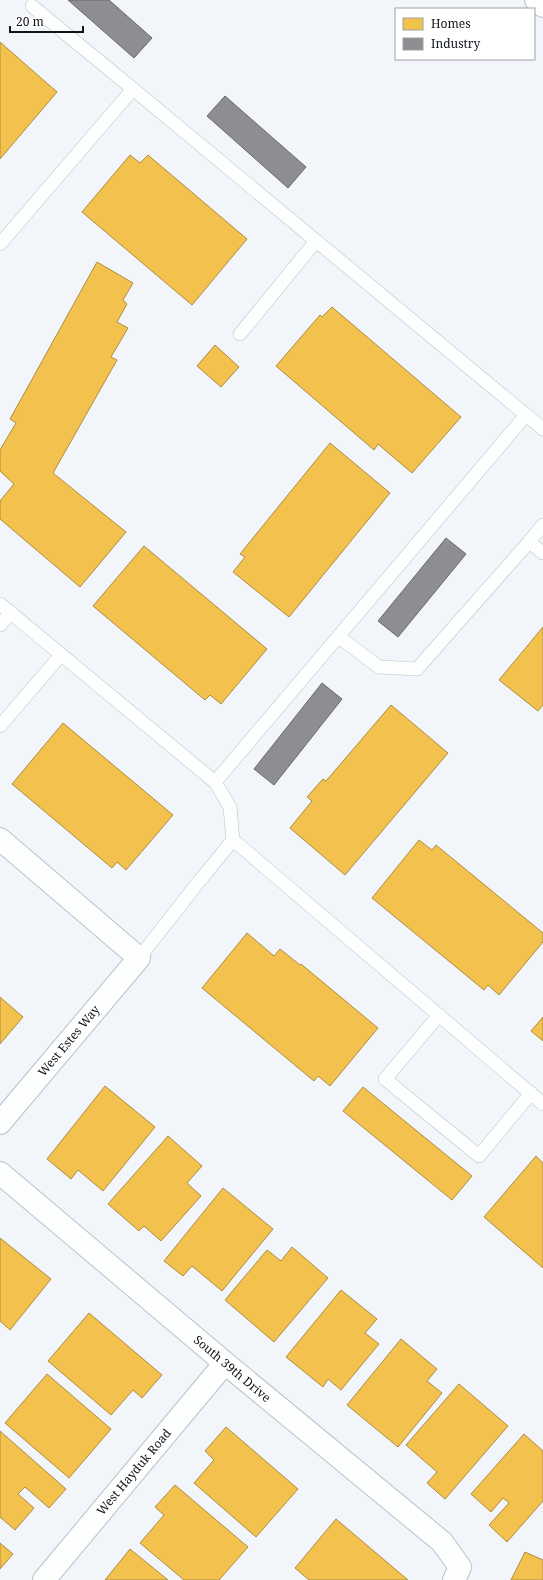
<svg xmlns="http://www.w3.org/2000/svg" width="543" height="1580" font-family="'Noto Serif',serif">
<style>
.homes{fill:#f2c14e;stroke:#ae8d3f}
.industry{fill:#8d8d92;stroke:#68696f}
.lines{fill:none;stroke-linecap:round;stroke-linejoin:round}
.service-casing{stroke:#bdc1c7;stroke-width:14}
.minor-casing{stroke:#bdc1c7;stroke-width:24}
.service{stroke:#fdfefe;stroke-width:13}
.minor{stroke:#fdfefe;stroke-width:22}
.labels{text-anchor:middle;stroke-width:4;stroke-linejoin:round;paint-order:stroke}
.street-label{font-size:12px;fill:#10151c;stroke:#fff}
</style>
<rect width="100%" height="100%" fill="#f2f5fa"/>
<g class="homes">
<polygon points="0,42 57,92 0,159"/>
<polygon points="130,155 140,163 148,155 247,239 192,305 82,212"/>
<polygon points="97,262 133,283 123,300 127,304 117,322 128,328 111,357 117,360 53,473 126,532 80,587 0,519 0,501 14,484 0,471 0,450 16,423 10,419"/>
<polygon points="332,307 461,417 412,473 378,444 374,450 276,366 320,315 322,317"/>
<polygon points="215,345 239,367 221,387 197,366"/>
<polygon points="330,443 390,493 289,617 233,572 245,557 240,554"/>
<polygon points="144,546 267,649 221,704 210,695 205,700 93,606"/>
<polygon points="543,627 543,705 538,711 499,680"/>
<polygon points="391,705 448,753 345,875 290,828 312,801 307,797 323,779 326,781"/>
<polygon points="63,723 173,815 126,870 117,862 112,868 12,784"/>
<polygon points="419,840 432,850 436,845 543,933 543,942 499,995 488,985 484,990 372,898"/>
<polygon points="247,933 274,956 280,949 300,965 301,964 378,1028 330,1086 318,1076 314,1081 202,988"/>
<polygon points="0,997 23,1017 0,1044"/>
<polygon points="543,1017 543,1041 531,1031"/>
<polygon points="105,1086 155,1127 103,1191 78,1170 71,1179 47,1159"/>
<polygon points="363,1087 472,1176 452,1200 343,1111"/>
<polygon points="168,1136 202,1166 187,1183 201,1196 161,1241 144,1226 139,1231 108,1204"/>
<polygon points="536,1156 543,1163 543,1268 484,1217"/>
<polygon points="223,1188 273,1229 222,1291 192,1266 183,1276 164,1261"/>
<polygon points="0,1238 51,1279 10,1330 0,1321"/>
<polygon points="292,1247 328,1278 274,1342 225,1300 267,1250 281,1261"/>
<polygon points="341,1290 377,1319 365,1333 379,1344 341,1390 328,1379 323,1387 286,1357"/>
<polygon points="89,1313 162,1375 142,1398 133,1390 111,1415 48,1361"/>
<polygon points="401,1339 437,1369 427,1381 442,1393 398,1447 347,1405"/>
<polygon points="47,1374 111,1429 69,1478 5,1423"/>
<polygon points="459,1384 508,1426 445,1499 427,1483 437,1472 406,1445"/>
<polygon points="226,1427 298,1489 256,1537 194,1483 214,1460 205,1451"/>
<polygon points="0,1431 66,1489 49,1508 25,1487 18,1494 34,1508 15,1530 0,1517"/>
<polygon points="524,1434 543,1451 543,1501 507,1542 489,1525 509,1503 503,1498 491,1512 471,1494"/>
<polygon points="175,1485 248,1547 219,1580 184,1580 140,1543 164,1515 155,1507"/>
<polygon points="336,1519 408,1580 309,1580 295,1568"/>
<polygon points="0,1543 13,1554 0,1569"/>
<polygon points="130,1549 168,1580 105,1580"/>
<polygon points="525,1552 543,1560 543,1580 511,1580"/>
</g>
<g class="industry">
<polygon points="68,0 109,0 152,38 134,58"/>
<polygon points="225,96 306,167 288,188 207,116"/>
<polygon points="446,538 466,554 398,637 378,621"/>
<polygon points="322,683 342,699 274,785 254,769"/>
</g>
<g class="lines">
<defs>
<g id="service">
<polyline points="133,89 543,429"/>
<polyline points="0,244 133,89 32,6"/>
<polyline points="240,334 316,241"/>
<polyline points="543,525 529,542 543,553"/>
<polyline points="0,604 215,782 230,807 233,840 543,1104"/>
<polyline points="0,625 11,612"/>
<polyline points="339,637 379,667 417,669 529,542"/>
<polyline points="0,726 61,655"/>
<polyline points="215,782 526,415"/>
<polyline points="139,958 197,884 233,840"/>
<polyline points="439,1015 385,1079 479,1156 531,1093"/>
</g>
<g id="minor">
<polyline points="536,0 543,6"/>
<polyline points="0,839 139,958 0,1123"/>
<polyline points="0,1173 225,1363 442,1542 460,1567 454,1580"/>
<polyline points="44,1580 225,1363"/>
</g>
</defs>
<use href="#service" class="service-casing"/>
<use href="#minor" class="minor-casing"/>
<use href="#service" class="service"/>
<use href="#minor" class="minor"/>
</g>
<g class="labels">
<g class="street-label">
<text transform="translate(69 1041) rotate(-50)" y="4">West Estes Way</text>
<text transform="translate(232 1369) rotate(40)" y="4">South 39th Drive</text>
<text transform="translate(134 1472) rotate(-50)" y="4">West Hayduk Road</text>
</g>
</g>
<rect x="395" y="8" width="140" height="52" fill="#ffffff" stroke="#9fa1a4"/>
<rect x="403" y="18" width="20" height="12" fill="#f2c14e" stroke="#9fa1a4"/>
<text x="431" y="28" font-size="12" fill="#10151c">Homes</text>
<rect x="403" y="38" width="20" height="12" fill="#8d8d92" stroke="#9fa1a4"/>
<text x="431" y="48" font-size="12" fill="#10151c">Industry</text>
<path d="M10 26v6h73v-6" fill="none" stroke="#10151c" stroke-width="2"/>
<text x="16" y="26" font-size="12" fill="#10151c" stroke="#ffffff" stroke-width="3" paint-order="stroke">20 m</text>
</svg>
